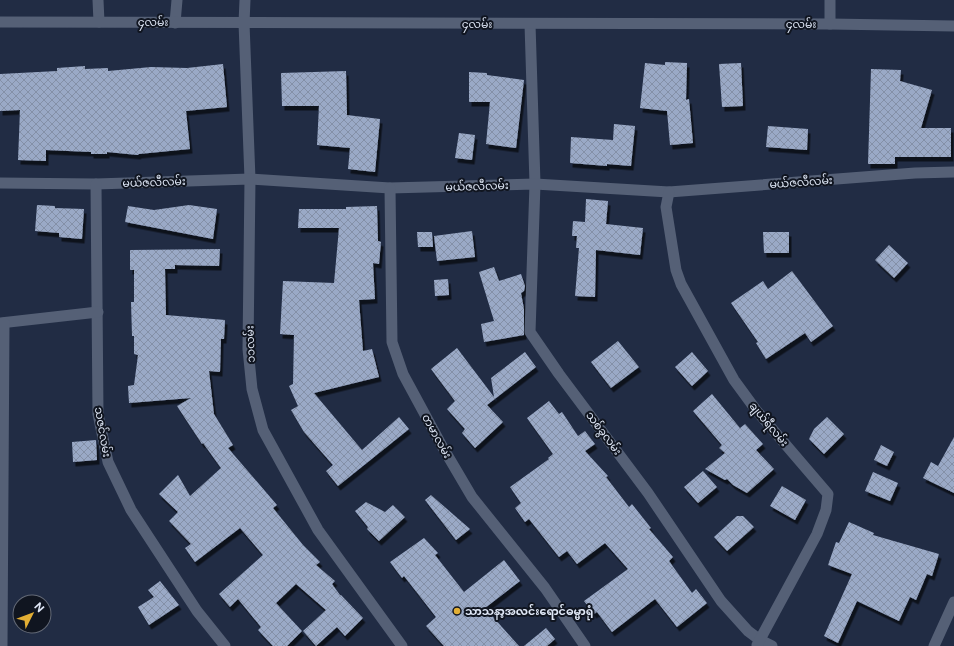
<svg xmlns="http://www.w3.org/2000/svg" width="954" height="646" font-family="'Public Sans','Noto Sans Myanmar',sans-serif">
<style>
.building{fill:url(#building-cross-hatch);filter:url(#shadow)}
.lines{fill:none;stroke-linecap:round;stroke-linejoin:round}
.minor{stroke:#556076;stroke-width:11}
.tertiary{stroke:#556076;stroke-width:11}
.poi-dot{fill:#e2ae34;stroke:#101520;stroke-width:1.5}
.labels{text-anchor:middle;stroke-width:4;stroke-linejoin:round;paint-order:stroke}
.street-label{font-size:11px;fill:#e0e8f7;stroke:#101520}
.poi-label{font-size:11px;font-weight:bold;fill:#e0e8f7;stroke:#101520;text-anchor:start}
</style>
<defs>
<pattern id="building-cross-hatch" width="8" height="8" patternUnits="userSpaceOnUse"><rect width="8" height="8" fill="#9aa9c6"/><path d="M0 0l8 8M0 8l8-8" fill="none" stroke="#8490a7"/></pattern>
<filter id="shadow"><feDropShadow dx="2.5" dy="4.5" stdDeviation="0" flood-color="#0009"/></filter>
</defs>
<rect width="100%" height="100%" fill="#212c44"/>
<g class="building">
<polygon points="665,62 687,63 686,100 689,99 693,143 670,145 667,111 640,108 645,63 665,65"/>
<polygon points="741,63 743,106 722,107 719,64"/>
<polygon points="223,64 227,107 186,111 190,149 139,154 138,155 107,152 107,154 91,154 91,152 46,150 46,161 18,160 20,110 0,111 0,74 57,71 57,68 85,66 85,69 108,68 108,71 151,67 187,68"/>
<polygon points="871,69 901,70 900,81 932,90 921,128 951,128 951,157 895,157 895,164 868,164"/>
<polygon points="346,71 347,115 380,119 375,172 348,169 350,148 317,145 319,106 282,106 281,73"/>
<polygon points="469,72 487,73 487,75 524,80 516,148 486,144 490,102 469,102"/>
<polygon points="614,124 635,126 631,166 607,164 607,166 570,163 571,137 613,140"/>
<polygon points="768,126 808,129 807,150 766,147"/>
<polygon points="459,133 475,135 472,160 455,158"/>
<polygon points="586,199 608,201 606,224 643,228 640,255 596,250 595,297 575,296 579,248 576,248 577,236 572,236 573,221 585,222"/>
<polygon points="37,205 55,206 55,208 84,209 82,239 59,237 59,233 35,231"/>
<polygon points="189,205 217,209 213,239 125,222 128,206 154,210"/>
<polygon points="377,206 378,241 381,242 379,264 373,263 375,299 359,300 363,351 372,349 379,377 314,393 362,450 399,417 409,429 338,486 326,471 333,465 304,432 291,410 298,406 289,386 293,384 294,335 280,334 283,281 334,283 339,228 298,228 299,209 346,209 346,207"/>
<polygon points="472,231 475,257 437,261 434,236"/>
<polygon points="417,232 432,232 433,247 418,247"/>
<polygon points="763,232 789,232 789,253 764,253"/>
<polygon points="889,245 908,263 894,278 875,260"/>
<polygon points="220,249 219,266 175,265 175,269 165,269 166,315 225,320 224,339 221,339 220,372 209,371 214,414 233,445 228,448 277,505 273,508 303,545 320,562 316,565 335,581 332,584 340,595 341,595 363,618 345,636 337,627 316,646 303,631 326,610 296,584 276,603 302,631 287,646 273,646 258,630 261,627 238,599 230,607 219,594 263,555 240,528 195,562 185,548 191,544 169,521 178,512 159,494 178,475 190,496 221,468 203,443 202,444 177,406 191,398 129,403 128,386 134,385 138,355 134,354 134,336 132,336 131,302 134,302 134,270 130,270 130,250"/>
<polygon points="494,267 499,281 521,274 525,286 524,291 521,293 524,309 524,335 484,342 481,324 494,321 479,272"/>
<polygon points="792,271 833,326 811,342 805,333 766,359 756,343 758,342 731,303 763,281 768,289"/>
<polygon points="448,279 449,295 435,296 434,280"/>
<polygon points="618,341 639,367 611,388 591,362"/>
<polygon points="457,348 494,397 491,378 525,352 536,367 487,405 503,422 475,448 462,433 465,429 447,409 455,401 431,369"/>
<polygon points="692,352 708,371 692,386 675,367"/>
<polygon points="712,394 740,428 745,424 763,444 756,450 774,469 747,493 733,485 727,479 725,480 705,469 725,453 719,448 722,445 693,411"/>
<polygon points="549,401 559,414 562,412 578,436 585,431 595,444 585,451 608,476 606,477 629,507 632,504 651,528 649,529 673,557 669,561 692,593 696,589 707,603 677,627 655,599 612,632 597,612 594,614 584,601 628,569 605,543 577,564 567,551 559,557 529,519 525,522 515,508 521,503 510,487 549,459 548,458 553,454 527,418"/>
<polygon points="827,417 844,434 824,454 809,439 814,429"/>
<polygon points="954,437 954,493 923,478 931,462 938,466"/>
<polygon points="96,440 97,460 73,462 72,442"/>
<polygon points="881,445 894,452 887,466 874,460"/>
<polygon points="703,471 717,487 698,503 684,487"/>
<polygon points="873,472 898,483 890,501 865,491"/>
<polygon points="782,486 806,500 795,520 770,506"/>
<polygon points="431,495 470,529 456,540 425,500"/>
<polygon points="366,502 385,512 393,505 405,517 379,541 367,529 368,527 355,511"/>
<polygon points="737,516 743,516 754,527 727,551 714,537"/>
<polygon points="849,522 874,533 873,535 939,554 932,576 927,574 916,600 910,597 899,621 857,601 838,643 824,636 852,574 828,565 836,542 839,543"/>
<polygon points="424,538 438,553 435,555 464,592 504,560 520,581 485,608 519,646 444,646 426,626 436,617 404,576 402,578 390,562"/>
<polygon points="160,581 179,605 149,625 138,607 154,597 148,590"/>
<polygon points="546,628 555,639 547,646 524,646"/>
</g>
<g class="lines">
<g class="minor">
<polyline points="98,0 99,22"/>
<polyline points="245,0 244,23 250,179 248,349 252,389 263,430 318,530 402,646"/>
<polyline points="175,23 177,0"/>
<polyline points="530,24 535,184 530,332 559,374 648,493 721,601 748,631 760,640 772,646"/>
<polyline points="830,24 830,0"/>
<polyline points="0,183 96,184 250,179 390,188 535,184 669,192 915,173 954,172"/>
<polyline points="96,184 98,414 108,462 131,510 197,611 225,646"/>
<polyline points="390,188 392,342 403,374 442,446 472,497 545,588 585,646"/>
<polyline points="669,192 666,207 676,270 681,284 734,380 756,410 828,494 826,510 817,534 757,645"/>
<polyline points="0,323 98,312"/>
<polyline points="2,646 4,323"/>
</g>
<g class="tertiary">
<polyline points="0,22 830,24 954,26"/>
<polyline points="934,646 954,602"/>
</g>
</g>
<circle class="poi-dot" cx="457" cy="611" r="4"/>
<g class="labels">
<g class="street-label">
<text x="153" y="26">၄လမ်း</text>
<text x="477" y="28">၄လမ်း</text>
<text x="801" y="28">၄လမ်း</text>
<text transform="translate(154 182) rotate(-2)" y="4">မယ်ဇလီလမ်း</text>
<text transform="translate(801 182) rotate(-4)" y="4">မယ်ဇလီလမ်း</text>
<text transform="translate(477 186) rotate(-2)" y="4">မယ်ဇလီလမ်း</text>
<text transform="translate(250 344) rotate(-92)" y="4">၁၁လမ်း</text>
<text transform="translate(769 424) rotate(50)" y="4">ချယ်ရီလမ်း</text>
<text transform="translate(103 432) rotate(80)" y="4">သဇင်လမ်း</text>
<text transform="translate(604 433) rotate(53)" y="4">သစ်ခွလမ်း</text>
<text transform="translate(437 436) rotate(61)" y="4">တမာလမ်း</text>
</g>
<g class="poi-label">
<text x="465" y="615">သာသနာ့အလင်းရောင်ဓမ္မာရုံ</text>
</g>
</g>
<g transform="translate(32 614) rotate(48)"><circle r="19" fill="#101520" stroke="#636976"/>
<path d="M0-3L7 15L0 10L-7 15Z" fill="#e2ae34"/>
<text y="-6" font-size="11" font-weight="bold" text-anchor="middle" fill="#e0e8f7">N</text>
</g>
</svg>
